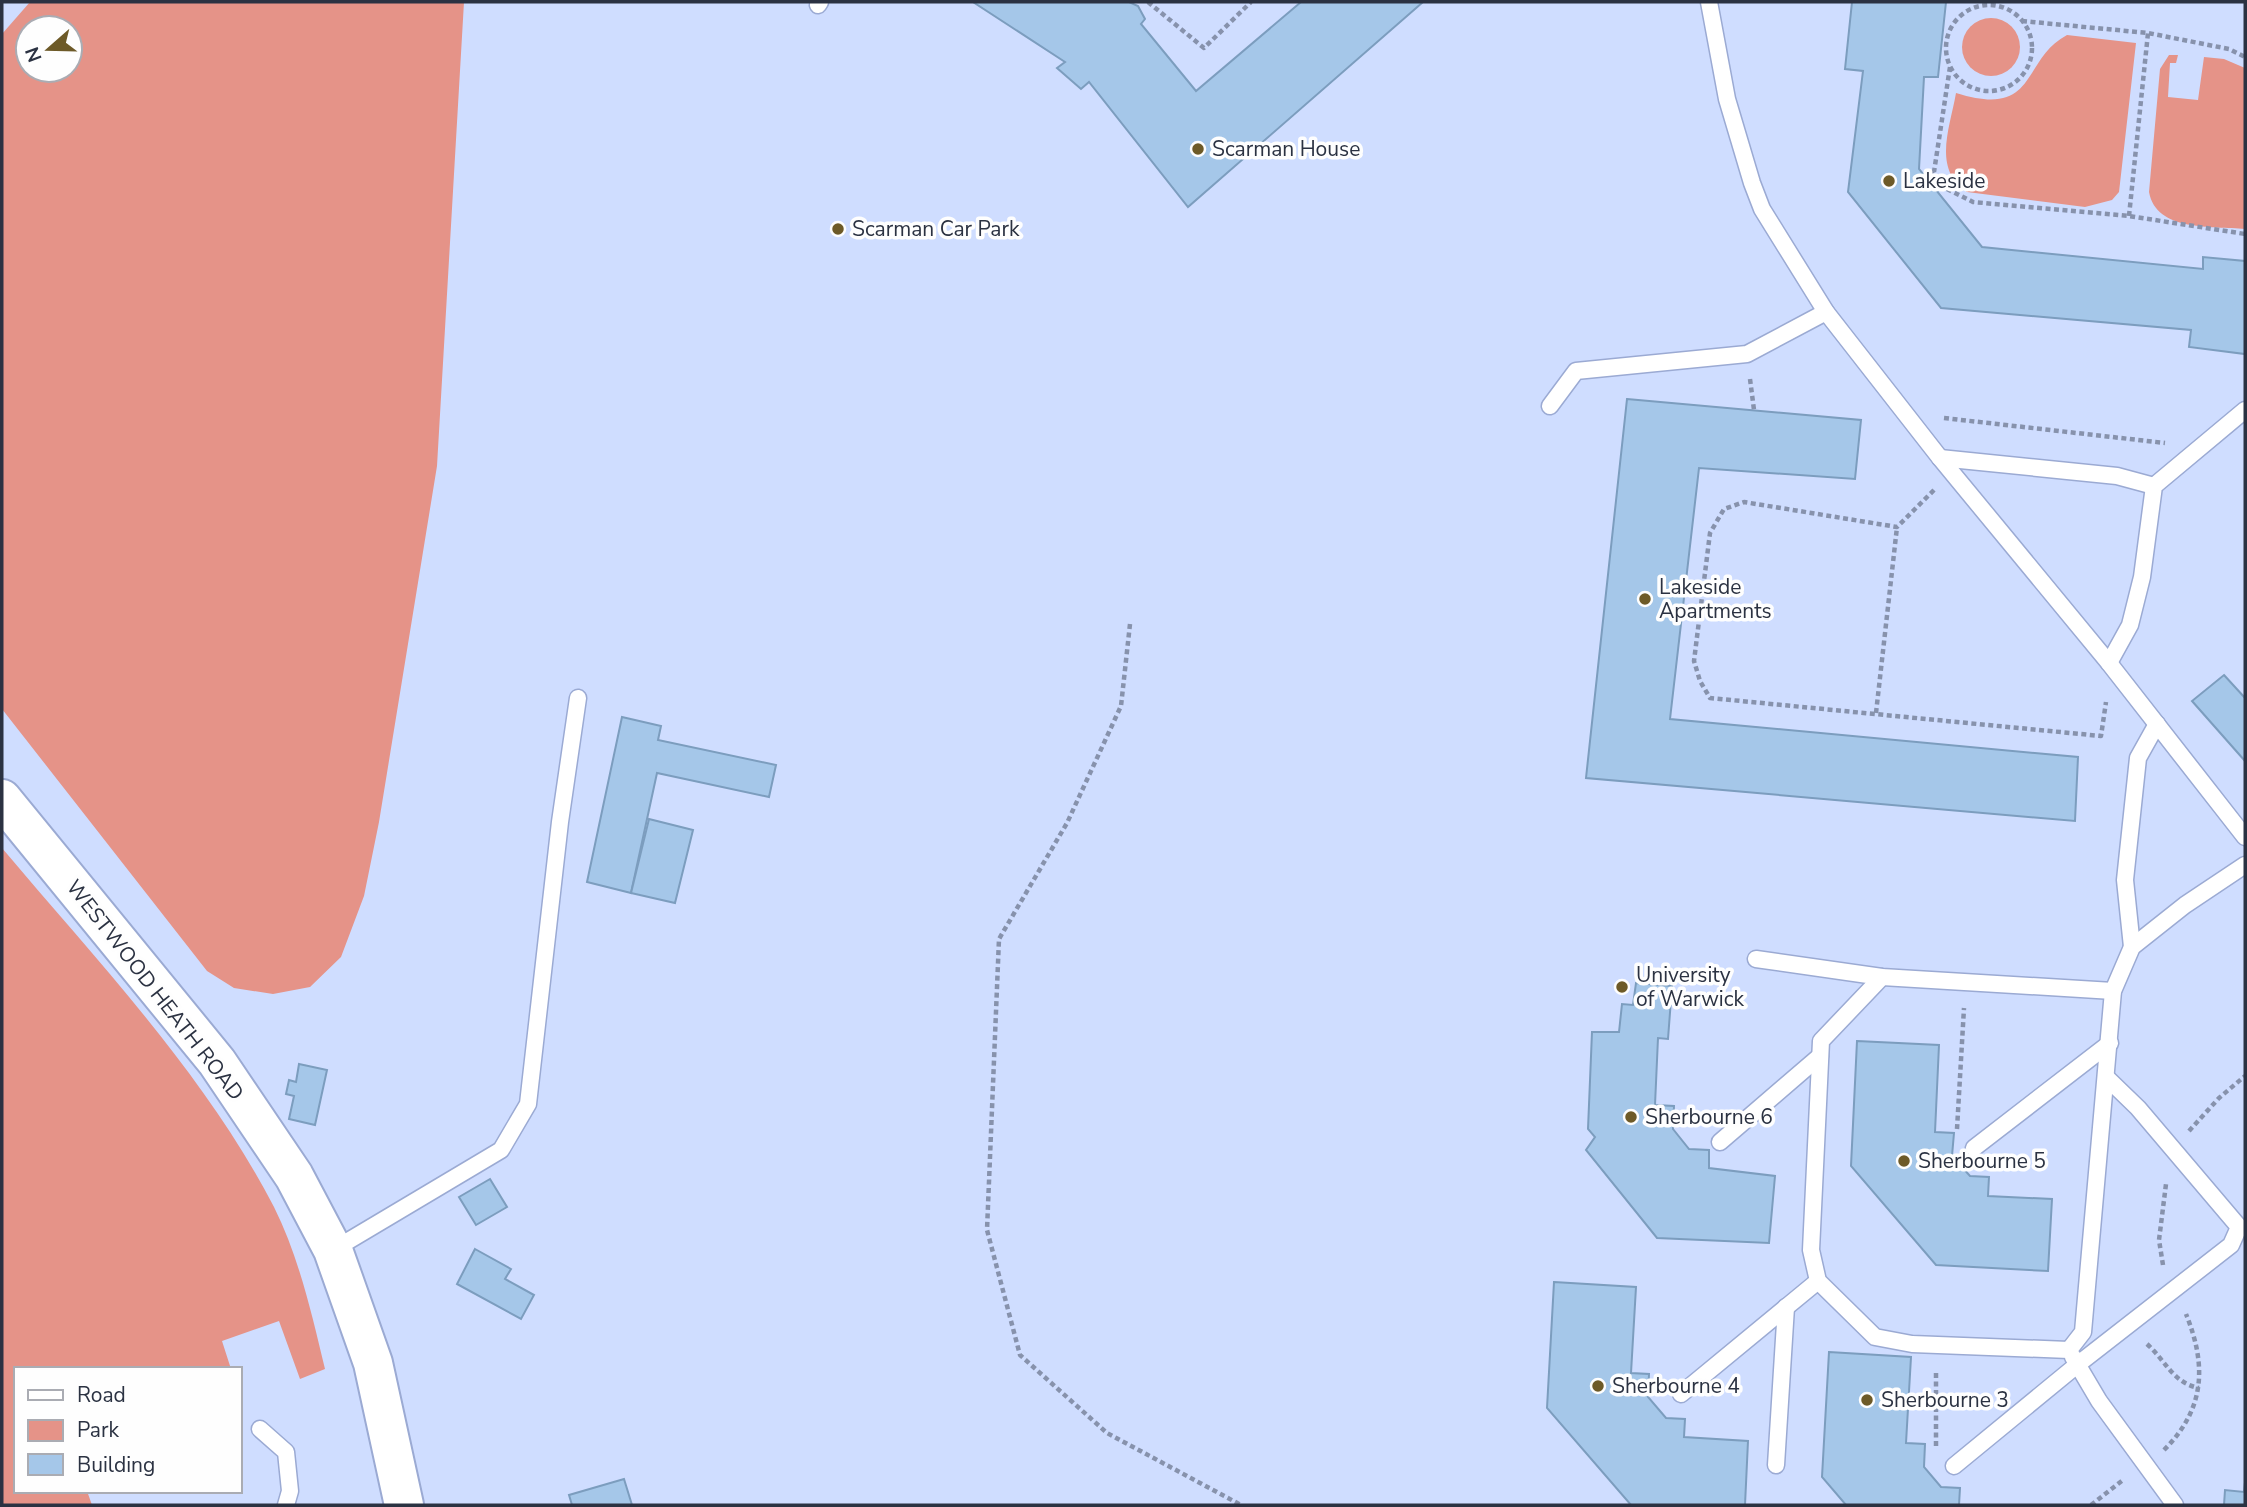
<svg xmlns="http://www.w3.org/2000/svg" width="2247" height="1507" font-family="'Nunito Sans',sans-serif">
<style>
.green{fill:#e59388;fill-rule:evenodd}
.building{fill:#a5c7e9;stroke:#7c9dbe;stroke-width:2}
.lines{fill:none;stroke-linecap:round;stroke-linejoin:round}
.service-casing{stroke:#9baad3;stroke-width:19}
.tertiary-casing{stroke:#9baad3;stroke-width:42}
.path{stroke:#8792ac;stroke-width:4.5;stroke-dasharray:5 3.5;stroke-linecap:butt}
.service{stroke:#fff;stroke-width:16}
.tertiary{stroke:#fff;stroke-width:38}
.poi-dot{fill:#6d5a28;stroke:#fefefe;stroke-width:2.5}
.labels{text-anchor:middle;stroke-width:7;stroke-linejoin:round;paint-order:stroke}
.poi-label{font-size:21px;fill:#2b3242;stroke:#fefefe;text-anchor:start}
.street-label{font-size:21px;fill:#2b3242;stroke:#fefefe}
</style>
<rect width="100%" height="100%" fill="#cfddff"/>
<g class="green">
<path d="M30,2H464L437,466L379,822L364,896L341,957L310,987L273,994L234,988L207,971L2,709V34ZM70,28V70H28V28Z"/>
<circle cx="1991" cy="47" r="29"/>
<path d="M2067,35L2136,43L2119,192L2112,200L2085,207L1967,192C1932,169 1950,128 1956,93C2039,119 2020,60 2067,35Z"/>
<path d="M2169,55H2178L2176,63H2170L2168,97L2198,100L2204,57L2224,59L2245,68V229C2213,226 2156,232 2149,192L2160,69Z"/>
<path d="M2,848C98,962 205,1074 274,1207C299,1257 312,1315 325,1369L300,1379L279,1321L222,1341L231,1369H16V1491H87L92,1505H2Z"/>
</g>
<g class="building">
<polygon points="973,2 1129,2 1138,6 1145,19 1141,24 1196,91 1301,2 1423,2 1188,207 1089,82 1081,89 1057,68 1065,62"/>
<polygon points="1852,2 1946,2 1938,77 1924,77 1919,169 1982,247 2203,269 2203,257 2245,261 2245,354 2189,347 2191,330 1941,308 1848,192 1863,71 1845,69"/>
<polygon points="1627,399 1861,420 1855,479 1699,468 1670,719 2078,757 2075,821 1586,778"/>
<polygon points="2224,675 2245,698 2245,761 2192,701"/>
<polygon points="622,717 661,726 658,740 776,765 769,797 657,773 631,893 587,882"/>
<polygon points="649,819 693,830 675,903 631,893"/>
<polygon points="1636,983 1672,986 1668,1039 1658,1038 1655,1105 1674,1106 1673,1129 1689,1149 1709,1150 1709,1168 1775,1176 1769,1243 1657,1238 1586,1150 1595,1137 1588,1129 1592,1032 1619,1032 1622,1004 1633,1005"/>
<polygon points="1857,1041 1939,1045 1935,1132 1954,1133 1952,1156 1970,1176 1989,1177 1988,1196 2052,1199 2048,1271 1936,1265 1851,1166"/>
<polygon points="299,1064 327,1070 315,1125 289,1119 294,1096 286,1094 289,1080 296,1082"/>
<polygon points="490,1179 507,1207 476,1225 459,1197"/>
<polygon points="475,1249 511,1269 505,1279 534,1295 521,1319 457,1284"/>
<polygon points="1554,1282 1636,1287 1631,1373 1649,1374 1648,1397 1666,1418 1685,1419 1684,1437 1748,1441 1745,1505 1631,1505 1547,1408"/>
<polygon points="1829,1352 1911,1357 1906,1443 1925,1444 1924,1467 1941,1487 1960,1488 1959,1505 1846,1505 1822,1477"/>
<polygon points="624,1479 632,1505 572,1505 569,1495"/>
<polygon points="2245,1482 2245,1505 2224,1505 2225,1490 2244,1492"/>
</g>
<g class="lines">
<defs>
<g id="service">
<polyline points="1709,2 1727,99 1752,183 1762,209 1826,312 1940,458 2109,663 2245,837"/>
<polyline points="818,5 820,2"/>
<polyline points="1550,406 1576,371 1747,354 1826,312"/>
<polyline points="1940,458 2117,476 2154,486"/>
<polyline points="2109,663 2130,625 2142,577 2154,486 2245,410"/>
<polyline points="2132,947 2125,880 2138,758 2157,724"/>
<polyline points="1756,959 1882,977 2113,991"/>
<polyline points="1882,977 1821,1041 1811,1250 1818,1281 1875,1337 1912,1344 2069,1350"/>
<polyline points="1720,1142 1820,1056"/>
<polyline points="1974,1148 2110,1043"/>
<polyline points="333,1250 501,1150 528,1104 560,822 578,698"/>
<polyline points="2069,1350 2083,1332 2113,991 2132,947 2185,905 2245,865"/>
<polyline points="2073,1357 2099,1401 2175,1505"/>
<polyline points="1681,1394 1818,1281"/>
<polyline points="260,1429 286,1452 290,1491 286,1505"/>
<polyline points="1776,1465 1786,1307"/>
<polyline points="1954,1466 2077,1365 2231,1245 2239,1227 2138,1108 2107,1078"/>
</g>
<polyline id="tertiary" points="2,799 217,1062 294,1176 333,1250 373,1363 404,1505"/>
</defs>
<use href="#service" class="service-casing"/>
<use href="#tertiary" class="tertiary-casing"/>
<g class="path">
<polyline points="1148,2 1204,48 1251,2"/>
<circle cx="1989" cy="48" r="43"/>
<polyline points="2022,21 2148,33 2229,49 2245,57"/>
<polyline points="1950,67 1934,172 1947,189 1973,202 2129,216 2245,234"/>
<polyline points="2129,216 2148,33"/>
<polyline points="1750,379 1754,410"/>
<polyline points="1944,418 2165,443"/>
<polyline points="1934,490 1897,527 1744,502 1724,509 1710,533 1694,661 1700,681 1710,698 2101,736 2106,702"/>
<polyline points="1130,624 1121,706 1067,823 999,939 987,1230 1020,1355 1107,1433 1241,1505"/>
<polyline points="1876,713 1897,527"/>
<polyline points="1957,1129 1964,1008"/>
<polyline points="2189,1131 2219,1098 2245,1076"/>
<polyline points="2163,1265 2159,1240 2166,1184"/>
<path d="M2147,1344C2166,1361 2173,1383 2199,1388"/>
<polyline points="1936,1446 1936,1371"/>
<path d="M2164,1450C2205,1409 2207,1366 2186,1314"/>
<polyline points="2091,1505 2123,1480"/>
</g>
<use href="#service" class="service"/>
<use href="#tertiary" class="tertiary"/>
</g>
<g class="poi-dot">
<circle cx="1198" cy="149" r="7"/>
<circle cx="1889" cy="181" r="7"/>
<circle cx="838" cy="229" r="7"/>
<circle cx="1645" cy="599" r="7"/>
<circle cx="1622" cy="987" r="7"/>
<circle cx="1631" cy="1117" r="7"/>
<circle cx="1904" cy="1161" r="7"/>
<circle cx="1598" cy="1386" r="7"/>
<circle cx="1867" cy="1400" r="7"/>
</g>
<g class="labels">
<g class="poi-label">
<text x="1212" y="156">Scarman House</text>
<text x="1903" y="188">Lakeside</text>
<text x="852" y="236">Scarman Car Park</text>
<text x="1659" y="594">Lakeside<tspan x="1659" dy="24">Apartments</tspan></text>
<text x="1636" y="982">University<tspan x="1636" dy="24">of Warwick</tspan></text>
<text x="1645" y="1124">Sherbourne 6</text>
<text x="1918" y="1168">Sherbourne 5</text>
<text x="1612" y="1393">Sherbourne 4</text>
<text x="1881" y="1407">Sherbourne 3</text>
</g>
<g class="street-label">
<text transform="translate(155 990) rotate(52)" y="7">WESTWOOD HEATH ROAD</text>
</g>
</g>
<rect width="2247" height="1507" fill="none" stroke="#2b3242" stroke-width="7"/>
<rect x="14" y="1367" width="228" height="126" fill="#fefefe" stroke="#aaacb3" stroke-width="2"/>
<rect x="28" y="1390" width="35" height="10" fill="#ffffff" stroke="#aaacb3" stroke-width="2"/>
<text x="77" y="1402" font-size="21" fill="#2b3242">Road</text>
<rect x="28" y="1420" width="35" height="21" fill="#e59388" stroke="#aaacb3" stroke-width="2"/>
<text x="77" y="1437" font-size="21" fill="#2b3242">Park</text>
<rect x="28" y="1454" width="35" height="21" fill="#a5c7e9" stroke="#aaacb3" stroke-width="2"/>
<text x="77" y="1472" font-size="21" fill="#2b3242">Building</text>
<g transform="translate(49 49) rotate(250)"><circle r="33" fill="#fefefe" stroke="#aaacb3" stroke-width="2"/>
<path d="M0-5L12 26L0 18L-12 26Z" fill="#6d5a28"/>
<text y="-10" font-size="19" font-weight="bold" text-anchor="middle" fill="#2b3242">N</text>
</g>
</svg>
